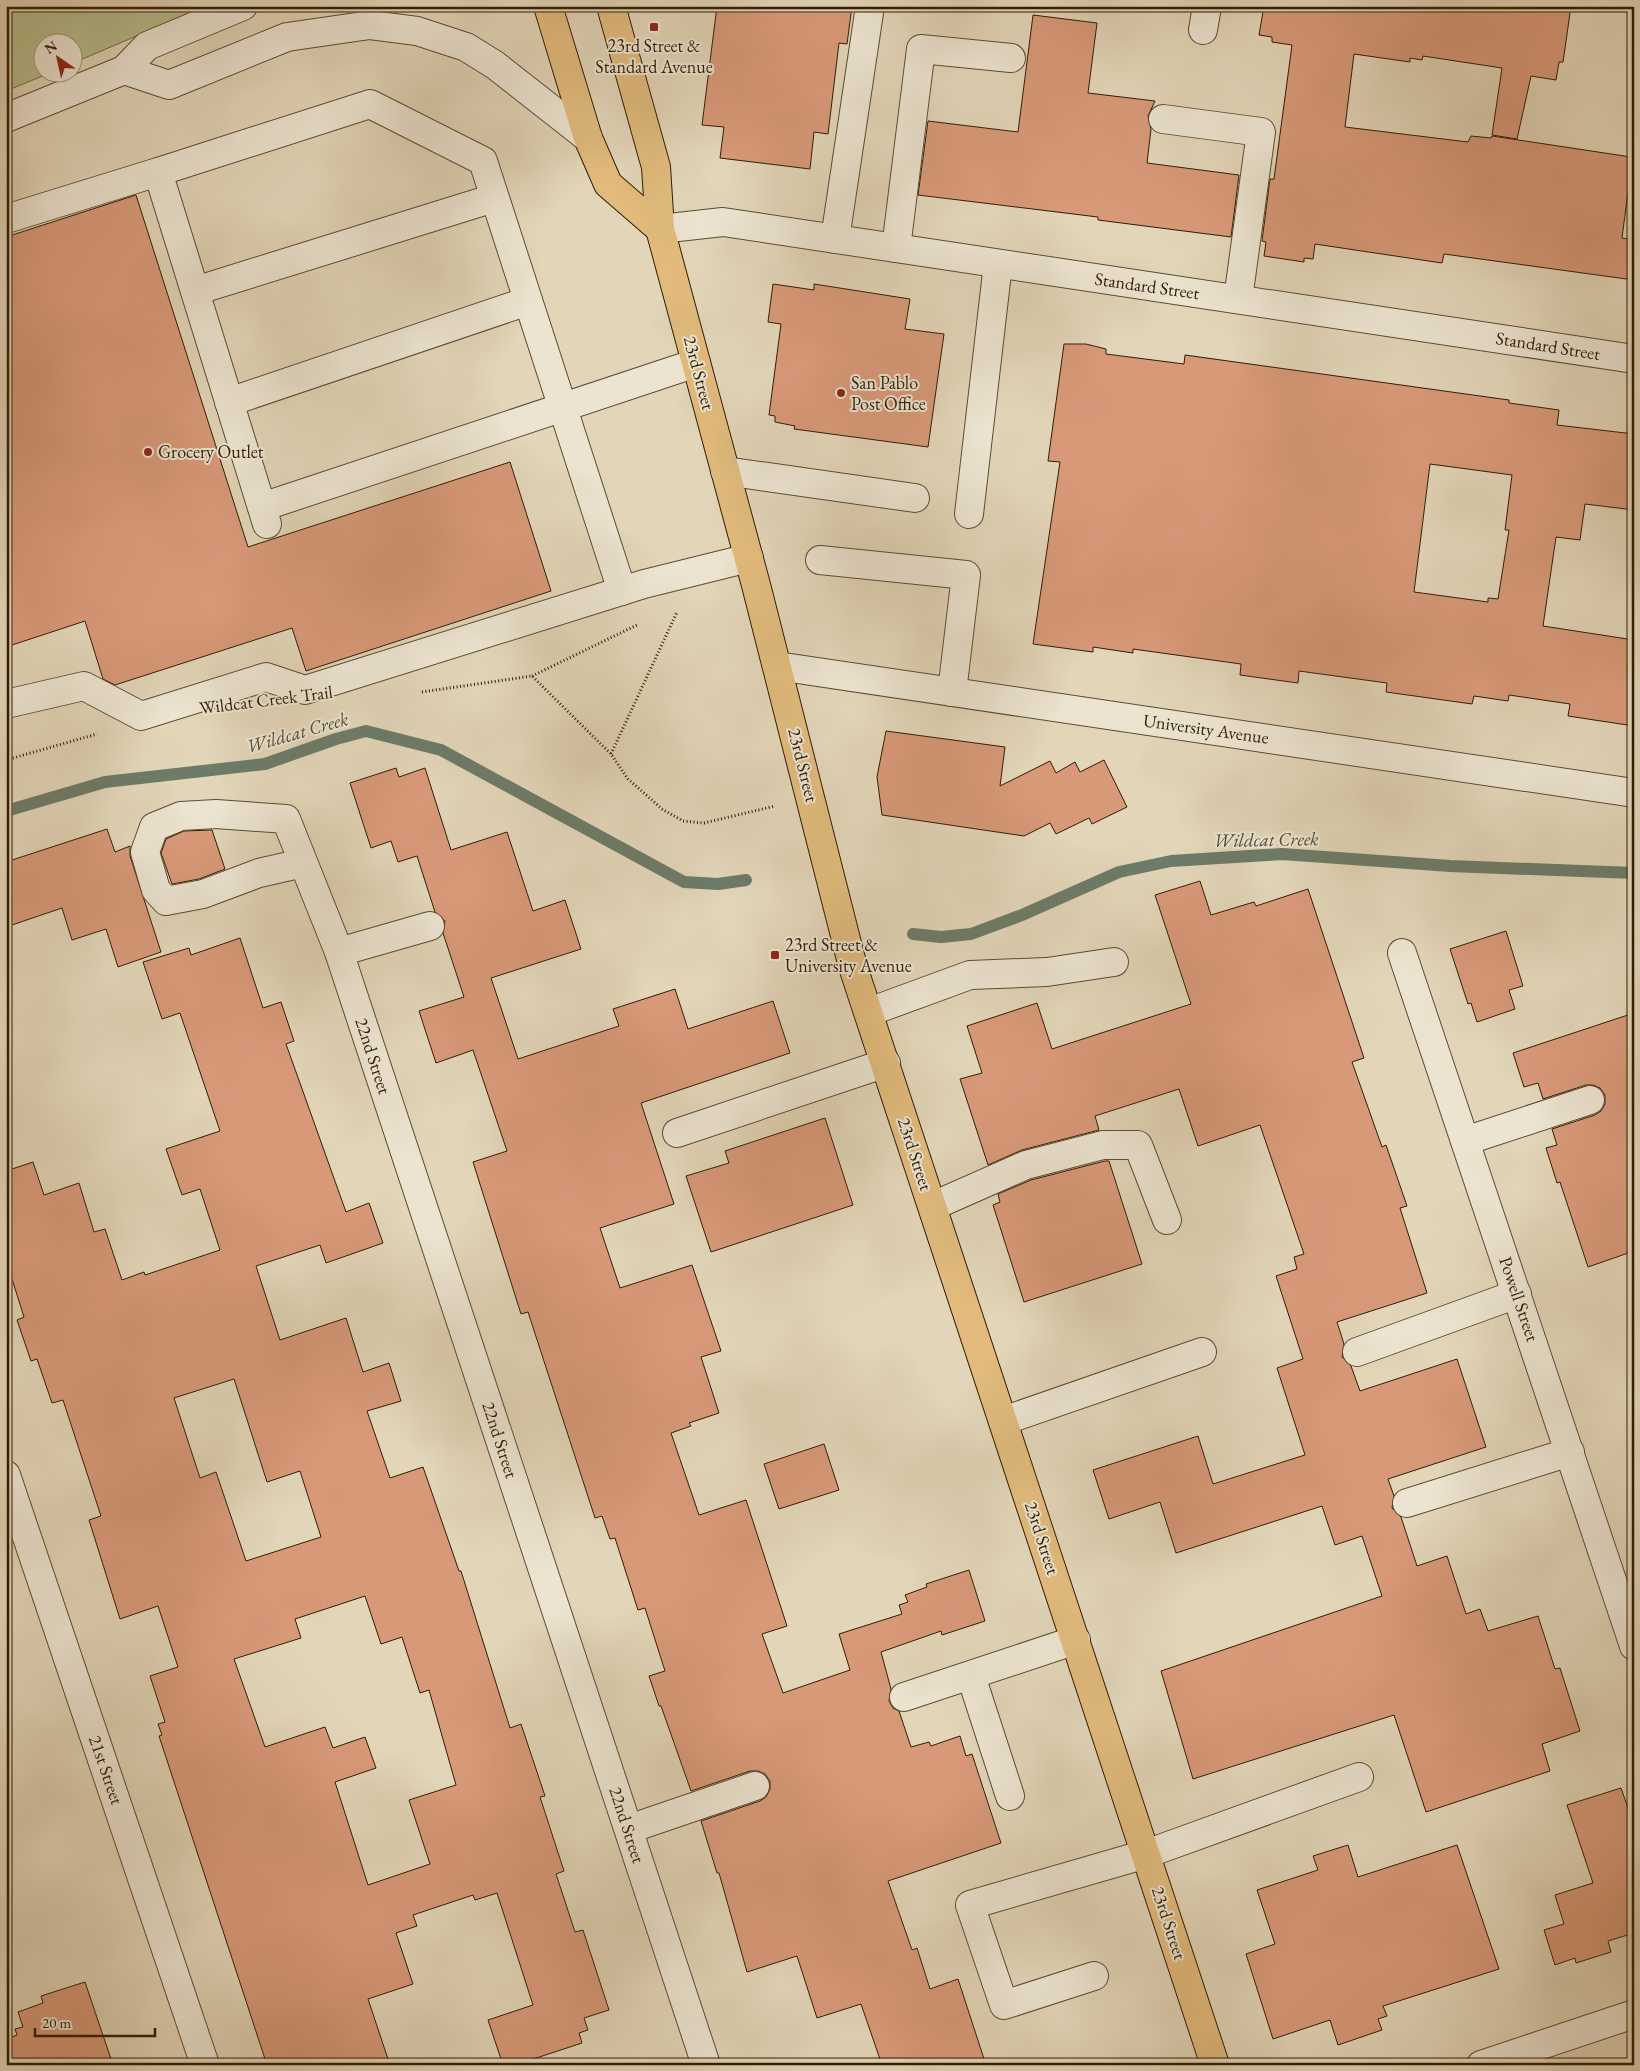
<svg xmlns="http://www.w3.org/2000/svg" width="1640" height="2071" font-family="'EB Garamond',serif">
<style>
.green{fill:#b7bc8c;stroke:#746c48}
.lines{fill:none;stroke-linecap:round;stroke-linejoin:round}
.stream{stroke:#6d7b68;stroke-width:12}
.building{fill:#d89979;stroke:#301d04;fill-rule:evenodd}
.minor-casing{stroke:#5c4b31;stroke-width:30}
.major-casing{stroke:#301d04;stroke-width:30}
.path{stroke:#301d04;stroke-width:3;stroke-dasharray:1 2.5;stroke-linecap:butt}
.minor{stroke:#ece4d1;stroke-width:28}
.major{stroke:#e1ba7c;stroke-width:28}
.poi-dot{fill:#8f2418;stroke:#ece4d1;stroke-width:2}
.labels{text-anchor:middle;stroke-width:4;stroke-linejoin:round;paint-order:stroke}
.poi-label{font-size:18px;fill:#301d04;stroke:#ece4d1;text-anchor:start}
.street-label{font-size:18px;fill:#301d04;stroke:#ece4d1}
.water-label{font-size:19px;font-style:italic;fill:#4f4c36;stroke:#ece4d1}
</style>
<rect width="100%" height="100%" fill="#e2d5b8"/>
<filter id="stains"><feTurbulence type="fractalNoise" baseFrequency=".004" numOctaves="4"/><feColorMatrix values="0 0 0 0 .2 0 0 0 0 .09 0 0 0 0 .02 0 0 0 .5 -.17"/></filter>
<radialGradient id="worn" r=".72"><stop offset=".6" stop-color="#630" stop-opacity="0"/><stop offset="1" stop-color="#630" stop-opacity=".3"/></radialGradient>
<polygon class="green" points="6,6 207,6 73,63 72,42 42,42 42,72 50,73 6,91"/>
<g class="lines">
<g class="stream">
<polyline points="6,811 105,782 265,764 336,739 366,731 441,750 684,882 718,884 746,880"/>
<polyline points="913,934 941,937 971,934 1022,915 1119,872 1171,861 1282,854 1450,866 1634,873"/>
</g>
</g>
<g class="building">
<polygon points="717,6 852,6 847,44 839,43 828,134 814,132 810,169 720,158 724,127 702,125"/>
<polygon points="1264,6 1571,6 1563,62 1559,62 1556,80 1531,76 1517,139 1492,135 1502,68 1423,56 1422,60 1410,58 1410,62 1354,54 1345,127 1468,142 1471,136 1491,138 1492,136 1631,157 1630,161 1632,161 1622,238 1634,240 1634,280 1444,254 1442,263 1315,244 1313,259 1304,258 1304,262 1264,256 1266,242 1262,241 1270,179 1274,179 1292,45 1272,42 1272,37 1259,35"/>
<polygon points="1033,15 1097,23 1088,93 1155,101 1148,116 1151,129 1147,163 1239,175 1231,237 1098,220 1098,217 918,195 928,121 1018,132"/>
<polygon points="136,195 248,547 510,462 551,591 306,671 292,628 115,685 103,679 85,621 6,647 6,237"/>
<polygon points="773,284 814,290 814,284 910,299 905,329 944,334 928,447 794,429 795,426 775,422 775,416 769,415 781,324 768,322"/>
<path d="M1064,344H1086L1106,349V354L1184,364L1185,355L1509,400V403L1559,410L1557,425L1634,434V510L1585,504L1580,540L1556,537L1543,626L1634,640V726L1568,716L1570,704L1509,695L1508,701L1474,696L1472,704L1386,692L1387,683L1299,671L1298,683L1240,675L1241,664L1133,649V653L1093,647V652L1033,644L1060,462L1048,461ZM1430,464L1512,475L1505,530H1509L1498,599L1488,598V602L1414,592Z"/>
<polygon points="886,731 1005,747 1000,786 1050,761 1056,773 1075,762 1080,772 1104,760 1127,807 1092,824 1089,818 1056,834 1050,823 1024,836 882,815 877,777"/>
<polygon points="396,768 399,777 425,768 451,850 507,832 533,911 565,900 581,949 491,978 518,1059 619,1026 613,1009 675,989 688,1029 773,1001 790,1053 641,1103 674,1204 600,1228 620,1288 692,1265 721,1351 701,1357 719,1413 689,1423 691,1426 671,1433 699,1515 746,1500 787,1626 762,1634 783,1693 850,1670 839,1634 902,1614 899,1605 908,1602 905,1595 927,1587 926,1584 969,1570 985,1621 942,1635 941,1631 881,1652 891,1689 889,1701 893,1708 899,1711 911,1747 929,1742 931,1746 960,1736 966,1756 972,1754 1001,1843 888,1881 912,1950 917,1948 930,1989 958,1979 986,2065 882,2065 861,2004 817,2018 797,1956 747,1972 719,1873 717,1873 701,1821 760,1801 766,1797 770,1789 770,1781 765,1774 758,1771 750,1771 691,1791 661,1706 659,1706 649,1676 665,1671 645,1608 638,1610 615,1538 610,1539 602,1516 595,1518 528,1312 521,1314 473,1162 507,1151 473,1050 436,1063 419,1011 464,997 443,933 445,921 435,912 417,856 398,862 391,841 371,848 350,783"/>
<polygon points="107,829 115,852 130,846 130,856 161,952 118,967 106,929 72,940 62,908 6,927 6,862"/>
<polygon points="212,830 225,869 199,879 172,884 161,853 166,839 184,831"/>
<polygon points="1200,881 1211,915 1254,902 1256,906 1308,889 1364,1058 1352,1062 1382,1147 1386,1145 1407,1206 1400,1208 1427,1293 1337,1322 1344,1344 1342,1357 1351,1366 1360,1391 1457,1359 1486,1447 1388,1479 1394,1496 1392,1508 1401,1517 1417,1566 1447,1556 1466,1614 1480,1609 1488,1631 1538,1616 1555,1669 1560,1668 1580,1731 1542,1744 1550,1771 1426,1812 1394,1715 1193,1779 1161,1671 1382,1596 1362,1536 1335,1545 1322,1506 1176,1553 1160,1502 1109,1519 1093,1470 1198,1436 1213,1484 1305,1455 1277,1368 1303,1359 1276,1276 1297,1269 1294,1257 1304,1254 1260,1125 1198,1146 1179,1089 1095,1116 1099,1130 1022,1150 988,1165 960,1079 982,1073 967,1026 1037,1003 1052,1049 1191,1004 1155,895"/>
<polygon points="1506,931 1523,986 1509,990 1515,1009 1477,1022 1471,1003 1468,1004 1450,949"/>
<path d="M240,938L263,1008L281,1002L294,1041L286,1044L346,1212L369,1203L383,1243L326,1263L320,1245L256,1266L280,1340L346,1318L363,1372L389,1363L401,1401L367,1411L390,1478L423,1467L459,1571H461L510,1728L521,1724L545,1796L540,1797L564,1871L556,1874L575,1932L583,1930L609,2010L584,2018L588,2030L579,2033L582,2043L515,2065H503L488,2020L533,2005L497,1893L475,1900L473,1895L413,1915L417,1926L396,1933L413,1984L368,1999L390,2065H267L159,1736L162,1735L158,1724L165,1722L150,1676L178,1667L158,1606L120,1619L89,1520L101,1516L63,1400L52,1403L37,1359L31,1361L17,1320L24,1317L6,1260V1171L33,1162L44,1195L79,1183L94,1232L105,1229L122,1280L144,1272L145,1275L220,1250L200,1189L182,1195L166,1149L220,1131L180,1013L162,1019L143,962L189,948L191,955ZM234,1379L267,1482L300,1471L321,1537L246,1561L216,1472L200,1478L174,1398ZM365,1596L381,1644L402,1637L420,1693L429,1690L456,1785L409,1800L430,1864L368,1885L335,1782L376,1768L365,1737L333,1748L325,1727L265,1747L234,1659L301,1638L295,1619Z"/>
<polygon points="1634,1013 1634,1251 1588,1267 1560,1182 1557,1183 1546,1148 1557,1145 1552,1129 1595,1115 1601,1111 1605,1104 1605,1095 1600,1088 1593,1085 1586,1085 1543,1099 1538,1083 1524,1087 1513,1053"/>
<polygon points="825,1118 853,1205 711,1252 686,1176 729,1163 725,1151"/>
<polygon points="1105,1161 1109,1161 1142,1264 1024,1302 993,1205 1000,1202 998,1194 1031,1180"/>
<polygon points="824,1444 839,1490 779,1509 764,1464"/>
<polygon points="1621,1788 1634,1825 1634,1933 1608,1941 1611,1952 1576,1963 1575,1958 1555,1965 1544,1930 1564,1924 1555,1895 1593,1883 1567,1805"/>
<polygon points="1348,1845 1358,1877 1457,1845 1499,1969 1383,2006 1387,2016 1378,2019 1382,2030 1338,2045 1330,2020 1273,2039 1246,1954 1275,1944 1257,1890 1318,1870 1313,1856"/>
<polygon points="85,1982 113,2065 6,2065 6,2039 17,2035 15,2029 23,2027 18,2012 43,2003 41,1996"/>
</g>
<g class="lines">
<defs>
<g id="minor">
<polyline points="1203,30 1207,6"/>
<polyline points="124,70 169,85 287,37 370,25 417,31 466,47 495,65 588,138"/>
<polyline points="6,118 124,70 147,46 243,6"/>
<polyline points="1163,119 1261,132 1238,299"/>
<polyline points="6,219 158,172"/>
<polyline points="660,229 723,222 1634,359"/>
<polyline points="835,239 870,6"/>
<polyline points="896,248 921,49 1011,58"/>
<polyline points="195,291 494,198"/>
<polyline points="229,402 528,301"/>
<polyline points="725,471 915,498"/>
<polyline points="262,507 696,363"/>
<polyline points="969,514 998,264"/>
<polyline points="267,524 158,172 370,104 483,161 622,591"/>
<polyline points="820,560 966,575 952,692"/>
<polyline points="777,666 1634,793"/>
<polyline points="6,704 84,686 141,716 266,677 305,690 644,584 749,558"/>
<polyline points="303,863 259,873 203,894 166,901 156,890 145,852 154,827 181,816 216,814 286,819 339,952 706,2065"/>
<polyline points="339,952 430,926"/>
<polyline points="1402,953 1634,1646"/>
<polyline points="869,1012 970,975 1047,972 1114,962"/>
<polyline points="677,1133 886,1063"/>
<polyline points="1465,1141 1590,1100"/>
<polyline points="933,1206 1026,1165 1103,1145 1138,1145 1167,1220"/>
<polyline points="1357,1352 1517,1294"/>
<polyline points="1003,1421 1202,1352"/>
<polyline points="6,1475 205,2065"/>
<polyline points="1407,1503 1570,1452"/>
<polyline points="971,1676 1010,1796"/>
<polyline points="904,1697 1076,1640"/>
<polyline points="629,1829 755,1786"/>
<polyline points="1094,1976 1004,2005 970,1905 1146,1854 1359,1777"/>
<polyline points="1481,2065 1634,2014"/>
</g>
<g id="major">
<polyline points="548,6 588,138 608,184 660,229"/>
<polyline points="611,6 656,167 660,229 756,585 853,967 1215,2065"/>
</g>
</defs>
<use href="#minor" class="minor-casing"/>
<use href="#major" class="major-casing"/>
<g class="path">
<polyline points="532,676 637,625"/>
<polyline points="422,692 532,676 611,754 628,779 662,809 683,821 704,823 775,806"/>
<polyline points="611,754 677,612"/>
<polyline points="6,760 97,734"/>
</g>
<use href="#minor" class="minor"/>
<use href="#major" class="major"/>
</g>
<g class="poi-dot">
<rect x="649" y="22" width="10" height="10" rx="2.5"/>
<circle cx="841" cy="393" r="5"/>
<circle cx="148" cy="452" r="5"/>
<rect x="770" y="950" width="10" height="10" rx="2.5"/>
</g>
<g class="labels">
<g class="poi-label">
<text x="654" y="52" text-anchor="middle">23rd Street &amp;<tspan x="654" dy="21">Standard Avenue</tspan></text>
<text x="851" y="389">San Pablo<tspan x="851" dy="21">Post Office</tspan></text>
<text x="158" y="458">Grocery Outlet</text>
<text x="785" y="951">23rd Street &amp;<tspan x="785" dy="21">University Avenue</tspan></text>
</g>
<g class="street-label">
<text transform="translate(1147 286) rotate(8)" y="6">Standard Street</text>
<text transform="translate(1548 346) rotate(9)" y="6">Standard Street</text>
<text transform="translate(699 373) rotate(75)" y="6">23rd Street</text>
<text transform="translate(266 700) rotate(-7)" y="6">Wildcat Creek Trail</text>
<text transform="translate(1206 729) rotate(8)" y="6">University Avenue</text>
<text transform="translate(803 765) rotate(76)" y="6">23rd Street</text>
<text transform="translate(373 1056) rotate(72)" y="6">22nd Street</text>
<text transform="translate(915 1154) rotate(72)" y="6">23rd Street</text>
<text transform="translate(1519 1299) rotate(71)" y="6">Powell Street</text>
<text transform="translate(500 1440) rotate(72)" y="6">22nd Street</text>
<text transform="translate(1042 1538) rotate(72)" y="6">23rd Street</text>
<text transform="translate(106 1770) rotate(71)" y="6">21st Street</text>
<text transform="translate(627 1825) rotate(72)" y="6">22nd Street</text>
<text transform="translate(1169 1923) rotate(72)" y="6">23rd Street</text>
</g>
<g class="water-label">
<text transform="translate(297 732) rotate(-16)" y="7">Wildcat Creek</text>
<text transform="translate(1266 839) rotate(-1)" y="7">Wildcat Creek</text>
</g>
</g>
<rect width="1640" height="2071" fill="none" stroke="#e2d5b8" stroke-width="25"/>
<rect x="8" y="8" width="1625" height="2056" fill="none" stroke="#301d04" stroke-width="2.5"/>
<rect x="12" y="12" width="1615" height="2046" fill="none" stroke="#301d04"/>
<g transform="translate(58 58) rotate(326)"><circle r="24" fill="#ece4d1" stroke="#a1947f"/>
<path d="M0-4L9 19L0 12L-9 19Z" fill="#8f2418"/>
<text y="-8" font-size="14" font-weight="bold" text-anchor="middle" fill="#301d04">N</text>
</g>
<path d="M35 2028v8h120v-8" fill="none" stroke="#301d04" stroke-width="2.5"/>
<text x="42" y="2028" font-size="15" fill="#301d04" stroke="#ece4d1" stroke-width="4" paint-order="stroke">20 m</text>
<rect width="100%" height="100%" filter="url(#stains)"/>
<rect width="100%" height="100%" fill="url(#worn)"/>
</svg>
